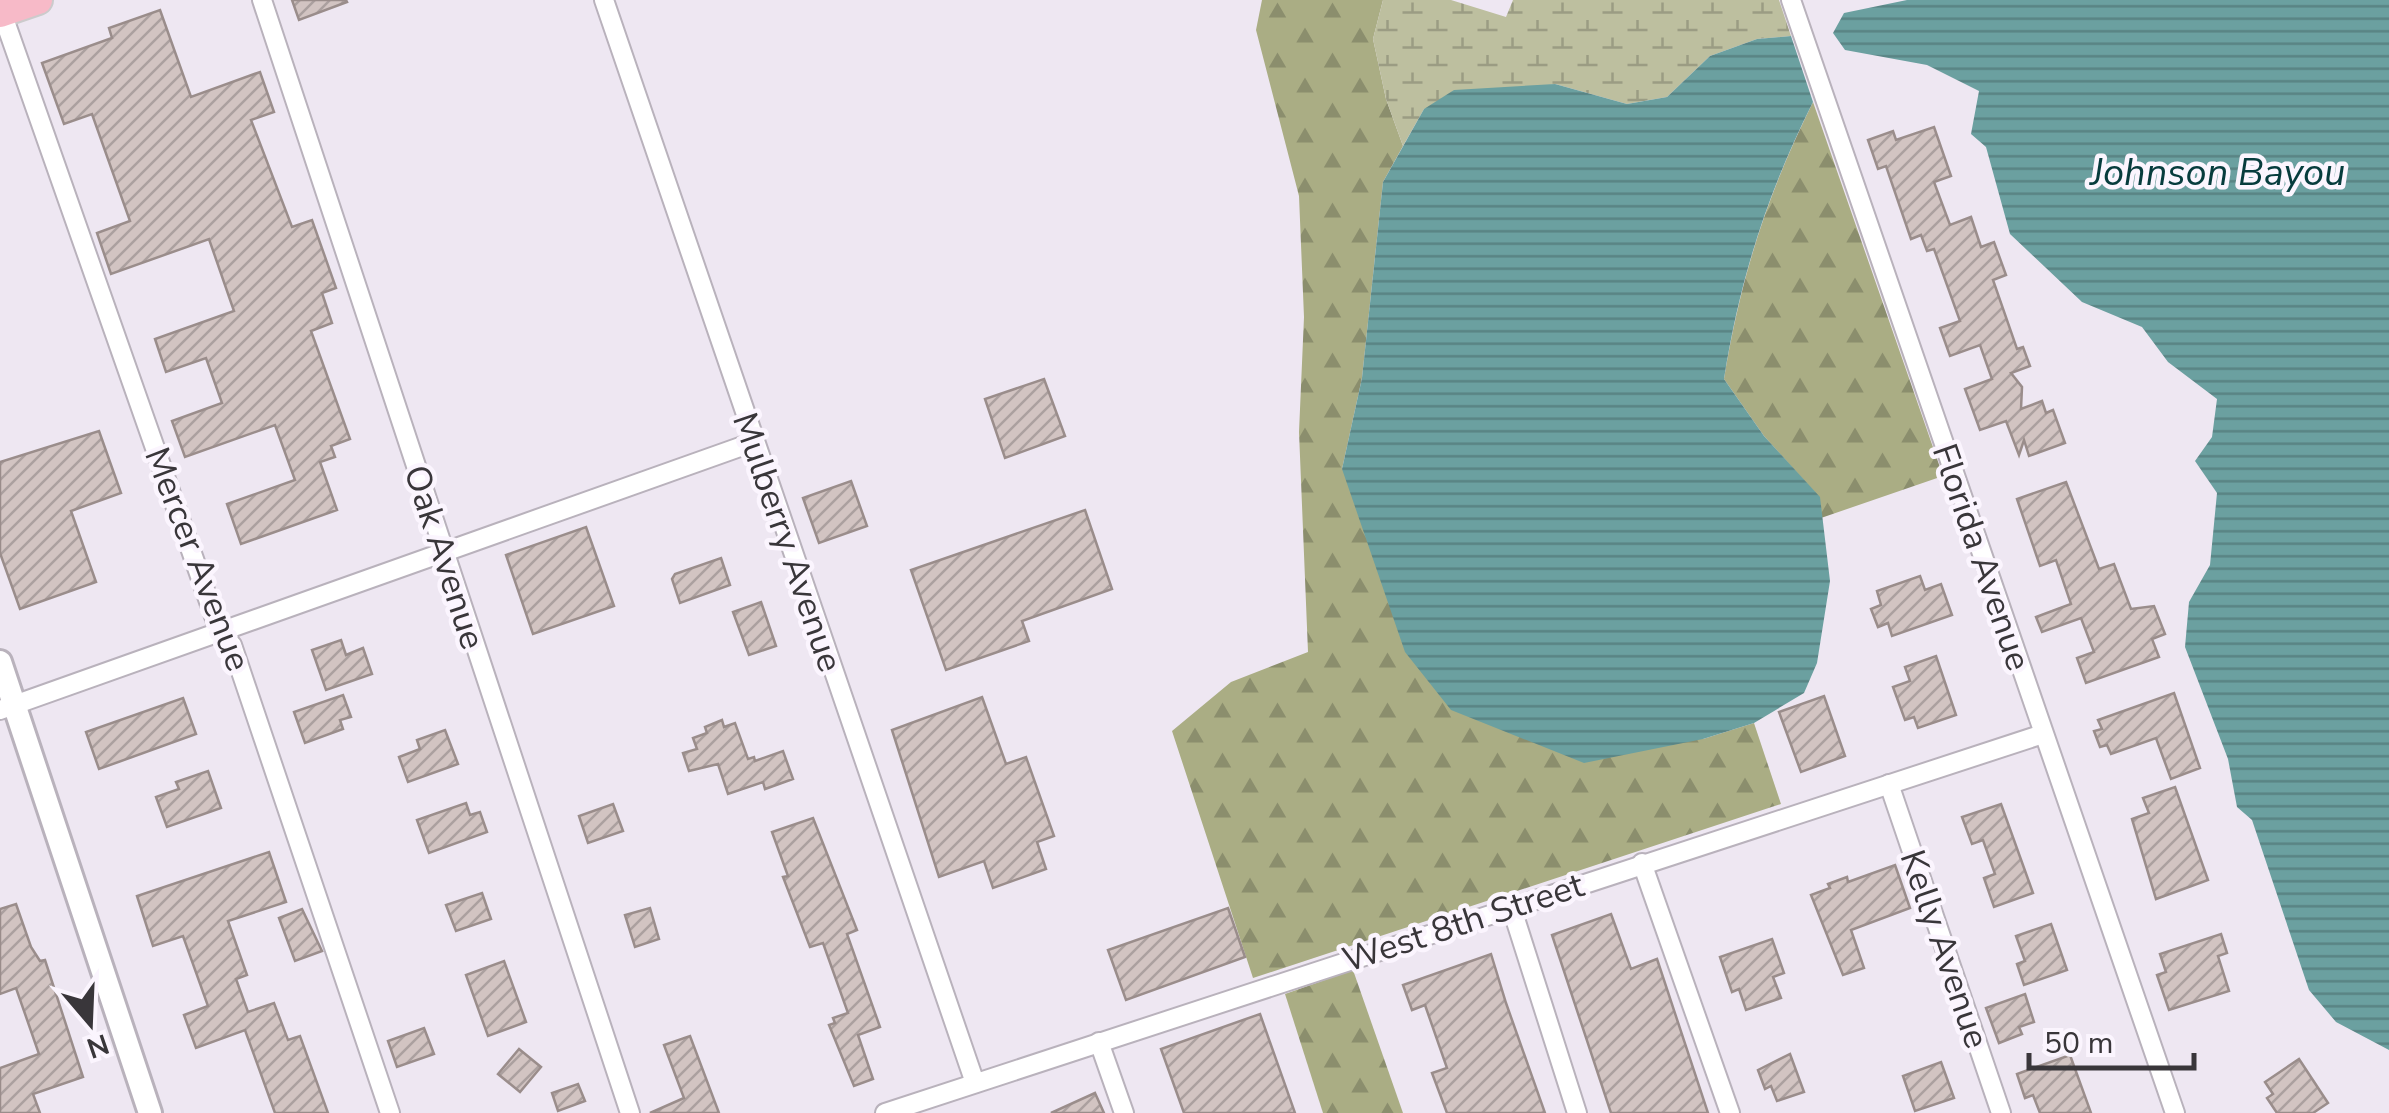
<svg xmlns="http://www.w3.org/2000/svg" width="2389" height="1113" font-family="'Nunito Sans',sans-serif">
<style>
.forest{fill:url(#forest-firs)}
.wetland{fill:url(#wetland-marsh)}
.water{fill:url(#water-rules)}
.building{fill:url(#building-hatch);stroke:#9a8d8b;stroke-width:2.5}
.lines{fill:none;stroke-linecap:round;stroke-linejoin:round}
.minor-casing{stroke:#b9b2bc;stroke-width:22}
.tertiary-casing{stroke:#b9b2bc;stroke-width:28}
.primary-casing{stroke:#cccbcc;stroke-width:32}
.minor{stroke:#fff;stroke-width:18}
.tertiary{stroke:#fff;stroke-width:22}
.primary{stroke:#f7bac8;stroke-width:28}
.labels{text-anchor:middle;stroke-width:9;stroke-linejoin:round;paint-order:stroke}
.street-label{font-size:35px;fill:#39363a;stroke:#fbf5fe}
.water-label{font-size:38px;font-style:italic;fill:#073c3d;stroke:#fbf5fe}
</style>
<defs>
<pattern id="forest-firs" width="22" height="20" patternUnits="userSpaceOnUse" patternTransform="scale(2.5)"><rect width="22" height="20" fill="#aaad84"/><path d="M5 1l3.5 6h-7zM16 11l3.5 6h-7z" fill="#8b8e6d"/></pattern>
<pattern id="wetland-marsh" width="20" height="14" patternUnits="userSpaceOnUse" patternTransform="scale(2.5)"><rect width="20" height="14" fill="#bdbf9f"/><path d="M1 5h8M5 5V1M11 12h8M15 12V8" fill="none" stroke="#9b9c83"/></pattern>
<pattern id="water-rules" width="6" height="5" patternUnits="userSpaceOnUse" patternTransform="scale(2.5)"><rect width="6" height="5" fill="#6ba0a0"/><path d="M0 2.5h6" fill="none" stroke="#598383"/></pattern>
<pattern id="building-hatch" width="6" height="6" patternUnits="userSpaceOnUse" patternTransform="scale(2.5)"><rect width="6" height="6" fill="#d2c4c2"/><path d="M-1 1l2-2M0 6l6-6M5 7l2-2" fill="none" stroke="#aba09f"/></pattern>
</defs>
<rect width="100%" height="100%" fill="#eee7f2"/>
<g class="forest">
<polygon points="1262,0 1383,0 1373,39 1386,99 1403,146 1383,182 1362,378 1342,469 1703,739 1754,723 1781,804 1253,978 1172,731 1231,682 1308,652 1299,432 1304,317 1299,196 1256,30"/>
<path d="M1813,102L1943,476L1821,518L1819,497L1764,436L1724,379C1741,276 1767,195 1813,102Z"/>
<polygon points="1353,970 1403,1113 1323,1113 1285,994"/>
</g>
<polygon class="wetland" points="1383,0 1451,0 1506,17 1513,0 1779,0 1791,36 1757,39 1710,56 1667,97 1627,104 1555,84 1424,109 1403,146 1386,99 1373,39"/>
<g class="water">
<polygon points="1907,0 2389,0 2389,1050 2336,1022 2309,990 2252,820 2237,807 2228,759 2185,647 2189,602 2210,565 2217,493 2195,461 2212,437 2217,399 2168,362 2142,327 2082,302 2010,234 1986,147 1971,134 1979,91 1927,65 1845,50 1833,33 1844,13"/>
<path d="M1791,36L1813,102C1767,194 1740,278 1724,379L1764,436L1820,497L1830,581L1817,663L1804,693L1754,723L1703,739L1584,763L1451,710L1405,652L1342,469L1362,378L1383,182L1424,109L1454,90L1555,84L1627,104L1667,97L1710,56L1757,39Z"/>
</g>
<g class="building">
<polygon points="292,0 346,0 347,2 299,20"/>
<polygon points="160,10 191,97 260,72 274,112 251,120 292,227 312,220 336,288 322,293 332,323 311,331 350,439 331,446 335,457 320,462 337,510 241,544 227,504 295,480 275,425 185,457 172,421 222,403 206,358 166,372 155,339 234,311 209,239 111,274 97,233 130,221 92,114 64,124 42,63 112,38 109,28"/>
<polygon points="1934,127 1951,176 1934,182 1950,225 1971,217 1981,247 1994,242 2006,275 1993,280 2017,349 2023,347 2030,366 2011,373 2022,387 2021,409 2042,401 2046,413 2053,410 2065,443 2029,456 2024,440 2019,455 2006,421 1980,430 1965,389 1992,379 1980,345 1950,356 1940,328 1960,321 1934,249 1927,251 1921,235 1911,239 1886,166 1878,169 1868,140 1893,131 1896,140"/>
<polygon points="1044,379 1065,436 1005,458 985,399"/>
<polygon points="99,431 121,493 71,511 96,582 20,609 0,553 0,462"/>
<polygon points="851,481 867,526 819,543 803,498"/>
<polygon points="2066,482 2099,569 2114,564 2131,609 2154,606 2165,634 2152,639 2159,657 2086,683 2077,658 2094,652 2081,618 2042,632 2036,617 2071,604 2056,560 2040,566 2017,499"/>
<polygon points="1085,510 1112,589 1022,621 1029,641 946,670 911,570"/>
<polygon points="586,527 614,606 533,634 506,555"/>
<polygon points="721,558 730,585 680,603 672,579 675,574"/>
<polygon points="1920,576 1925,590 1941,584 1952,615 1892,636 1888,623 1878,627 1871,609 1881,605 1877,591"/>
<polygon points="761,602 776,646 749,655 733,612"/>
<polygon points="341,640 346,655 363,648 372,674 326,690 312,650"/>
<polygon points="1936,656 1956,715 1918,728 1914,717 1905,720 1893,687 1910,681 1905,667"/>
<polygon points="2174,693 2200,768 2171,779 2156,738 2111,754 2107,745 2100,747 2094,731 2102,729 2098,720"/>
<polygon points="343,695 351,717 340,720 343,729 305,743 294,712"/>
<polygon points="1824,696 1845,756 1801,772 1779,712"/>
<polygon points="982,697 1006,764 1026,757 1054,836 1037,842 1046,869 993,888 984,861 939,877 892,730"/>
<polygon points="183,698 196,734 99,769 86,732"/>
<polygon points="722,720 724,727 735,723 748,759 754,757 755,761 783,751 793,779 765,789 763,782 728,794 718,764 689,771 683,753 697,749 693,738 707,733 705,727"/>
<polygon points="445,730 458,764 408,782 399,757 420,749 417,740"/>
<polygon points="208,771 221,808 167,827 156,797 179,789 176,782"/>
<polygon points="2175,787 2208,880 2156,899 2132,819 2149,813 2143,798"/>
<polygon points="466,803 470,815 480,812 487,832 429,853 417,820"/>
<polygon points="613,804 623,831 588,843 579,816"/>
<polygon points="2001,804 2033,893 1994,907 1984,878 1995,874 1983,840 1972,844 1962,817"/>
<polygon points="813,818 857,930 847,934 880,1027 858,1035 873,1079 854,1086 829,1025 835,1023 833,1018 848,1013 823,943 810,947 783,877 788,876 772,832"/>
<polygon points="269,852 286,902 228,921 247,975 236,979 248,1012 274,1003 288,1040 300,1036 328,1113 275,1113 245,1030 196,1048 184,1015 208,1006 183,936 153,946 137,896"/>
<polygon points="1895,865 1910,908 1851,930 1864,968 1843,975 1811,895 1830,888 1828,884 1847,877 1848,882"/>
<polygon points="482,893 491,919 456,931 446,905"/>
<polygon points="16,904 31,947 40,961 45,960 83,1077 33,1094 40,1113 0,1113 0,1068 39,1054 16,988 0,994 0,909"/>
<polygon points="650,908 659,939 635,947 625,915"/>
<polygon points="1228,908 1245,957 1126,1000 1108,950"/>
<polygon points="302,909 322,951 295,961 279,918"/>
<polygon points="1611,914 1631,969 1657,959 1708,1113 1611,1113 1552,935"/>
<polygon points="2051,924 2067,970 2024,985 2017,964 2025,961 2016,936"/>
<polygon points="2221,934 2227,953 2218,956 2229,991 2169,1010 2157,975 2166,972 2160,954"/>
<polygon points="1772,939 1784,973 1773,977 1781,998 1746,1010 1739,989 1732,992 1720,957"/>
<polygon points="1491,954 1506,1003 1545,1113 1447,1113 1432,1073 1447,1068 1425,1005 1412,1010 1403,985"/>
<polygon points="504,961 526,1022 488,1036 466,975"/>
<polygon points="2025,994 2034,1022 2019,1027 2022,1034 1999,1043 1986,1008"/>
<polygon points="1260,1014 1295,1113 1184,1113 1161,1049"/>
<polygon points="424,1028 434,1054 397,1067 388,1041"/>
<polygon points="690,1036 719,1113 650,1113 684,1098 664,1045"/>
<polygon points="519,1049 541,1067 520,1092 498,1074"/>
<polygon points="1790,1054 1804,1092 1777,1101 1771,1086 1765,1089 1758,1070"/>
<polygon points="2070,1055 2091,1113 2040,1113 2033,1095 2025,1098 2017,1074"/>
<polygon points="2299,1059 2328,1103 2313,1113 2277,1113 2267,1098 2273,1094 2265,1082"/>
<polygon points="1941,1062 1954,1098 1915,1111 1903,1076"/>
<polygon points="578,1084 585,1101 558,1111 552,1093"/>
<polygon points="1095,1093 1104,1113 1051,1113"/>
</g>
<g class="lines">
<defs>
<g id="minor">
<polyline points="262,0 630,1113"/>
<polyline points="604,0 975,1083"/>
<polyline points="1791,0 2175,1113"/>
<polyline points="0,7 220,633 232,645 390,1113"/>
<polyline points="0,710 754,442"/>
<polyline points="1889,784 2001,1113"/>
<polyline points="1642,863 1730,1113"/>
<polyline points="1511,906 1577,1113"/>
<polyline points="1099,1042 1124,1113"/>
<polyline points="885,1113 2043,734"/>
</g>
<polyline id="tertiary" points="0,662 150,1113"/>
<polyline id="primary" points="0,13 38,0"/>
</defs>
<use href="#minor" class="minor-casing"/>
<use href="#tertiary" class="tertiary-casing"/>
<use href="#primary" class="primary-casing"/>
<use href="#minor" class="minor"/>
<use href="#tertiary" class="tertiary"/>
<use href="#primary" class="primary"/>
</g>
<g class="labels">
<g class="street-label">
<text transform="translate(788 542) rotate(71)" y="12">Mulberry Avenue</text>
<text transform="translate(445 557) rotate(72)" y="12">Oak Avenue</text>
<text transform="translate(1982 557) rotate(71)" y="12">Florida Avenue</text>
<text transform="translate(198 559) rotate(69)" y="12">Mercer Avenue</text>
<text transform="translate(1463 922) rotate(-18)" y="12">West 8th Street</text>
<text transform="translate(1945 949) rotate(71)" y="12">Kelly Avenue</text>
</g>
<g class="water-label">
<text x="2218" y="185">Johnson Bayou</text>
</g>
</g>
<g transform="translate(90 1023) rotate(161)" stroke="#fbf5fe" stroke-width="8" paint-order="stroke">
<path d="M0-8L18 38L0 25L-18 38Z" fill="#39363a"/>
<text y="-15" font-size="28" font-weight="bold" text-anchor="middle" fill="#39363a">N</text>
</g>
<path d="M2029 1053v15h165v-15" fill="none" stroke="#39363a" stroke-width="5"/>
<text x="2044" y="1053" font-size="30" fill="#39363a" stroke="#fbf5fe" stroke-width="8" paint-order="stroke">50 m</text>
</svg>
